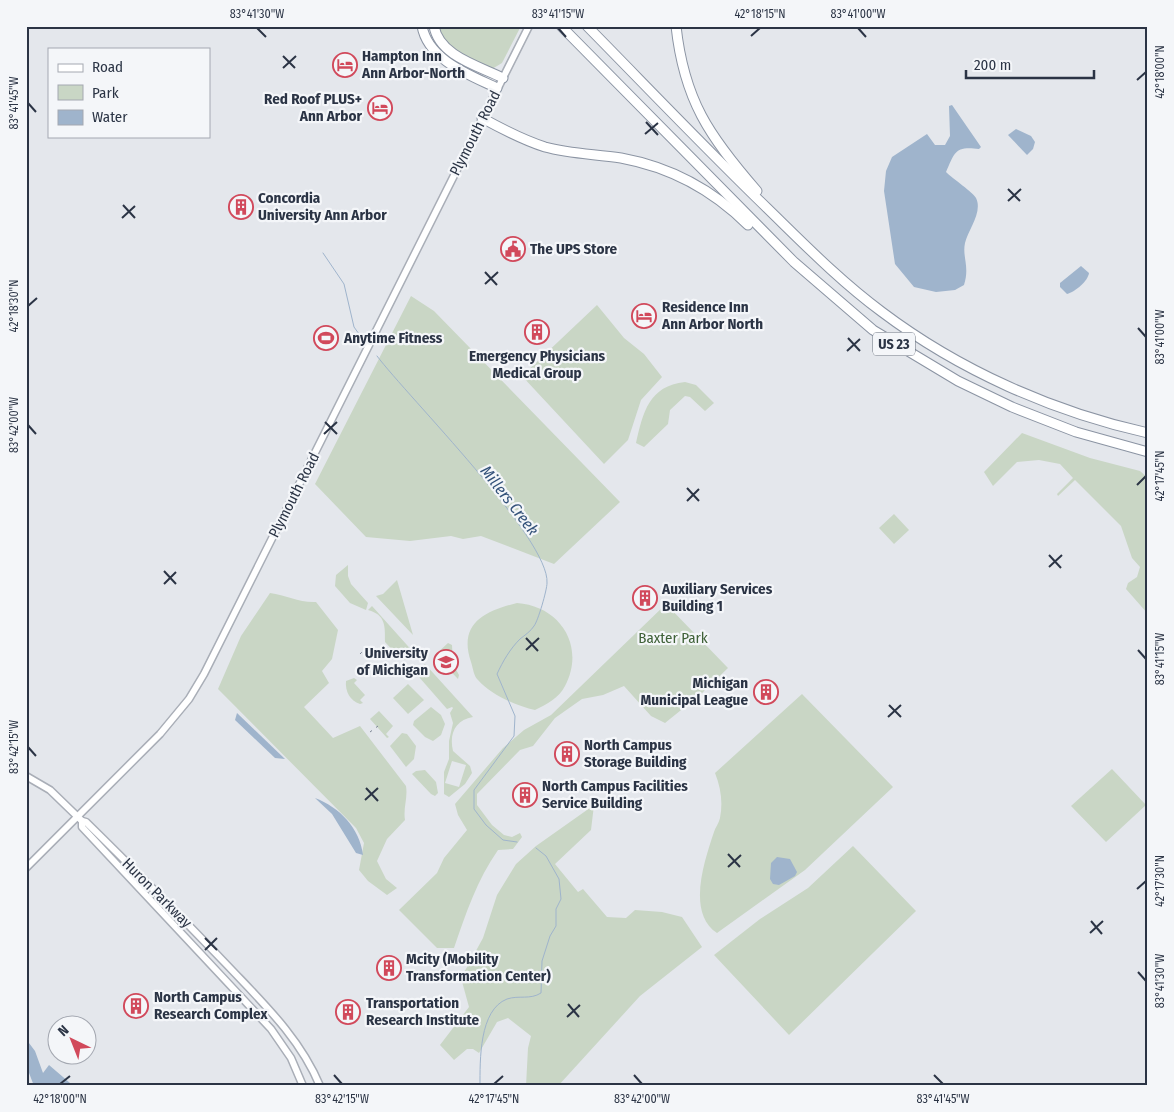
<svg xmlns="http://www.w3.org/2000/svg" width="1174" height="1112" font-family="'Fira Sans Condensed',sans-serif">
<style>
.green{fill:#c9d6c5;fill-rule:evenodd}
.water{fill:#9fb4cc}
.lines{fill:none;stroke-linecap:round;stroke-linejoin:round}
.stream{stroke:#9fb4cc;stroke-width:1}
.secondary-casing{stroke:#a9aeb7;stroke-width:9}
.highway-casing{stroke:#8b94a3;stroke-width:11}
.secondary{stroke:#fff;stroke-width:6}
.highway{stroke:#fff;stroke-width:9}
.rail{stroke:#7d8696;stroke-width:1;stroke-dasharray:2.5 5;stroke-linecap:butt}
.ticks{fill:none;stroke:#2b3445;stroke-width:2}
.labels{text-anchor:middle;stroke-width:4.5;stroke-linejoin:round;paint-order:stroke}
.shield{fill:#f4f6f9;stroke:#676e7b;stroke-width:1}
.shield-label{font-size:14px;font-weight:bold;fill:#2b3445}
.poi-label{font-size:15px;font-weight:bold;fill:#2b3445;stroke:#f4f6f9;text-anchor:start}
.street-label{font-size:15px;fill:#2b3445;stroke:#f4f6f9}
.park-label{font-size:15px;fill:#3f6138;stroke:#f4f6f9}
.water-label{font-size:16px;font-style:italic;fill:#34527a;stroke:#f4f6f9}
.neatline{fill:none;stroke:#2b3445;stroke-width:2}
.ticks-label{font-size:12px;text-anchor:middle;fill:#2b3445}
</style>
<rect width="100%" height="100%" fill="#e4e7ec"/>
<g class="green">
<path d="M437,26H521L502,63L492,69C471,62 445,49 437,26Z"/>
<polygon points="411,296 434,311 620,502 554,564 481,536 463,539 451,536 410,541 366,537 315,484"/>
<polygon points="597,305 624,338 644,354 662,377 641,400 628,440 604,464 522,376"/>
<path d="M685,382L696,385L714,403L705,411L690,397L685,396L670,410L668,424L644,447L636,443C643,412 649,386 685,382Z"/>
<polygon points="1022,433 1090,458 1140,471 1148,478 1148,614 1126,589 1128,583 1137,577 1140,567 1132,558 1121,526 1075,480 1058,496 1057,494 1073,478 1060,464 1039,460 1017,462 993,486 984,472"/>
<polygon points="894,514 909,530 894,544 879,528"/>
<polygon points="348,565 348,576 351,584 368,603 366,610 350,603 335,586 336,575"/>
<polygon points="397,580 413,635 376,596 383,594"/>
<path d="M270,593C286,595 300,603 316,602L338,630L332,659L322,671L329,683L304,707L333,738L360,726L406,786C408,798 403,808 405,820L387,839L377,861L386,879L397,888L387,895L368,881L359,870L364,843L356,828L218,689L241,636Z"/>
<path d="M517,603C560,606 586,646 565,686C559,698 547,704 535,710C517,706 491,695 478,680C474,677 473,668 471,662C458,624 484,611 517,603Z"/>
<path d="M666,604L728,668L701,694L665,723L651,716L624,686L603,695L582,699L555,718L533,746L520,750L477,794V805L492,825L504,835L512,837L520,833L522,837L513,849L498,850C477,880 466,913 454,948H437L399,910L437,873L444,858L467,830L458,815L455,804L503,748L524,730L551,715Z"/>
<path d="M372,606L415,654L409,660H402L385,642C385,626 386,615 368,610Z"/>
<polygon points="448,643 452,645 453,664 459,675 458,679 435,655"/>
<path d="M425,664L473,717C455,720 449,734 453,751L470,766L472,773L465,784L449,797L444,794V772L449,759V741L453,723L450,713L453,708L452,707L447,709L419,677V670ZM452,761L466,765L459,787L445,783Z"/>
<path d="M354,678L357,680L354,683L365,695L360,700L363,703L360,704C350,701 345,691 346,681Z"/>
<polygon points="408,684 424,700 408,714 393,698"/>
<path d="M802,694L893,787L805,870L717,933C686,913 705,859 714,832C715,828 719,823 720,818C723,803 721,788 715,773Z"/>
<polygon points="431,707 441,715 445,724 441,735 433,741 425,737 413,725 414,721"/>
<polygon points="379,711 393,726 386,734 389,737 387,738 370,719"/>
<polygon points="402,733 407,734 416,746 414,759 406,767 390,746"/>
<polygon points="1112,769 1146,805 1106,842 1071,806"/>
<polygon points="425,770 436,782 438,793 435,796 431,794 412,774 416,771"/>
<polygon points="594,805 591,830 555,864 578,892 583,889 607,917 626,918 635,910 662,912 682,917 702,947 640,996 558,1086 526,1086 528,1048 531,1036 508,1018 497,1022 479,1053 473,1049 467,1049 454,1060 440,1045 469,1007 461,978 483,938 497,895 516,864 536,846"/>
<polygon points="853,846 916,911 789,1035 714,955 760,919 808,888"/>
</g>
<g class="water">
<path d="M952,105L981,147L979,149C955,146 955,152 946,172C952,178 974,193 976,198C983,212 968,230 965,243C962,257 970,266 964,285L955,290L936,292L914,287L895,264L884,191L886,171L892,157L927,134L935,145H945L950,136L949,106Z"/>
<polygon points="1016,129 1031,136 1035,142 1033,149 1027,155 1008,135"/>
<path d="M1081,266L1089,273C1088,281 1075,292 1067,294L1060,287V283Z"/>
<polygon points="237,713 285,759 275,758 235,720"/>
<path d="M315,798C339,807 360,828 363,855L356,853L332,814Z"/>
<polygon points="777,857 790,859 797,872 795,876 779,885 773,884 770,879 771,863"/>
<polygon points="26,1039 35,1051 43,1073 49,1065 70,1083 34,1086 26,1065"/>
</g>
<g class="lines">
<g class="stream">
<polyline points="323,253 344,284 354,327 359,334"/>
<path d="M377,356C408,397 550,539 547,583C547,590 538,621 534,626C531,631 525,635 520,639C510,649 503,661 497,674L515,716L514,736L474,790V809L486,825L503,840L517,842"/>
<path d="M480,1086C480,1060 479,1010 507,999C519,995 530,1000 541,993L542,961L550,936L556,926V909L561,899L559,879L546,856L536,848"/>
</g>
<defs>
<g id="secondary">
<path d="M26,776L50,790L82,821L86,822C134,869 181,917 228,966C263,1003 300,1038 320,1086"/>
<polyline points="82,821 82,827 271,1029 291,1058 303,1086"/>
<polyline points="26,868 160,734 189,699 204,674 529,26"/>
</g>
<g id="highway">
<path d="M422,26C428,60 470,75 497,88"/>
<path d="M434,26C439,56 479,66 503,78"/>
<polyline points="561,26 794,262 873,330 958,381 1012,407 1076,432 1148,452"/>
<path d="M587,26C647,87 706,149 767,208C804,244 840,281 882,312C959,370 1053,412 1148,433"/>
<path d="M676,26C684,100 709,136 757,191"/>
<path d="M482,118C502,129 523,140 545,147C570,154 596,154 621,158C670,167 713,190 748,225"/>
</g>
</defs>
<use href="#secondary" class="secondary-casing"/>
<use href="#highway" class="highway-casing"/>
<use href="#secondary" class="secondary"/>
<use href="#highway" class="highway"/>
<g class="rail">
<polyline points="360,654 369,645"/>
<polyline points="370,732 378,726"/>
</g>
</g>
<path class="ticks" d="M257,28L266,37M558,28L566,37M858,28L866,37M751,36L760,28M283,56L295,68M283,68L296,56M1137,80L1146,72M28,103L36,112M646,122L658,135M645,134L658,123M1008,189L1020,201M1008,201L1021,189M123,205L135,218M122,218L135,206M485,272L497,285M485,284L498,272M28,306L37,298M1138,328L1146,337M848,338L860,351M847,351L860,339M325,422L337,434M28,425L36,434M324,434L337,422M1137,485L1146,476M687,488L699,501M687,501L699,489M1049,555L1061,568M1049,567L1062,555M164,571L176,584M164,584L176,572M526,638L538,651M526,650L539,638M1138,650L1146,659M889,705L901,717M888,717L901,705M28,747L36,756M366,788L378,801M365,800L378,788M728,854L740,867M728,867L741,855M1137,889L1146,881M1091,921L1102,934M1090,933L1103,921M205,938L217,950M205,950L217,938M1138,972L1146,981M568,1004L579,1017M567,1017L580,1005M334,1075L342,1084M634,1075L642,1084M934,1075L943,1084M60,1084L70,1076M494,1084L503,1076"/>
<defs>
<symbol id="hotel-ring" viewBox="-11 -11 22 22"><circle r="9.5" fill="#f4f6f9" stroke="#d1495b" stroke-width="1.5"/><path d="M-6-4.5h1.5V1H6V5H4.5V3h-9V5H-6ZM-4 0a1.8 1.8 0 1 1 3.6 0ZM.5 0V-2.5h3Q6-2.5 6 0Z" fill="#d1495b"/></symbol>
<symbol id="building-ring" viewBox="-11 -11 22 22"><circle r="9.5" fill="#f4f6f9" stroke="#d1495b" stroke-width="1.5"/><path d="M-4-6H4V6H1V3H-1V6H-4ZM-2.5-4.3h1.7v1.8h-1.7ZM.8-4.3h1.7v1.8H.8ZM-2.5-1h1.7V.8h-1.7ZM.8-1h1.7V.8H.8Z" fill="#d1495b"/></symbol>
<symbol id="civic-ring" viewBox="-11 -11 22 22"><circle r="9.5" fill="#f4f6f9" stroke="#d1495b" stroke-width="1.5"/><path d="M-.6-6.5H3V-4.5H.6V-3L4-1V1h2V6H-6V1h2V-1L-.6-3ZM-1.2 2.5V6h2.4V2.5Z" fill="#d1495b"/></symbol>
<symbol id="stadium-ring" viewBox="-11 -11 22 22"><circle r="9.5" fill="#f4f6f9" stroke="#d1495b" stroke-width="1.5"/><path d="M0-5a6.5 5 0 1 0 0 10a6.5 5 0 1 0 0-10ZM-3.5-1.8h7v3.6h-7Z" fill="#d1495b"/></symbol>
<symbol id="university-ring" viewBox="-11 -11 22 22"><circle r="9.5" fill="#f4f6f9" stroke="#d1495b" stroke-width="1.5"/><path d="M0-5L7-2L0 1L-7-2ZM-4 1L0 2.5L4 1V4Q0 6-4 4Z" fill="#d1495b"/></symbol>
</defs>
<g fill-rule="evenodd">
<use href="#hotel-ring" x="331" y="51" width="28" height="28"/>
<use href="#hotel-ring" x="366" y="94" width="28" height="28"/>
<use href="#building-ring" x="227" y="193" width="28" height="28"/>
<use href="#civic-ring" x="499" y="235" width="28" height="28"/>
<use href="#hotel-ring" x="630" y="302" width="28" height="28"/>
<use href="#building-ring" x="523" y="318" width="28" height="28"/>
<use href="#stadium-ring" x="312" y="324" width="28" height="28"/>
<use href="#building-ring" x="631" y="584" width="28" height="28"/>
<use href="#university-ring" x="432" y="648" width="28" height="28"/>
<use href="#building-ring" x="752" y="678" width="28" height="28"/>
<use href="#building-ring" x="553" y="740" width="28" height="28"/>
<use href="#building-ring" x="511" y="781" width="28" height="28"/>
<use href="#building-ring" x="375" y="954" width="28" height="28"/>
<use href="#building-ring" x="122" y="992" width="28" height="28"/>
<use href="#building-ring" x="334" y="998" width="28" height="28"/>
</g>
<g class="labels">
<rect class="shield" x="873" y="332.5" width="42" height="23" rx="4"/>
<g class="shield-label">
<text x="894" y="349">US 23</text>
</g>
<g class="poi-label">
<text x="362" y="61">Hampton Inn<tspan x="362" dy="17">Ann Arbor-North</tspan></text>
<text x="362" y="104" text-anchor="end">Red Roof PLUS+<tspan x="362" dy="17">Ann Arbor</tspan></text>
<text x="258" y="203">Concordia<tspan x="258" dy="17">University Ann Arbor</tspan></text>
<text x="530" y="254">The UPS Store</text>
<text x="662" y="312">Residence Inn<tspan x="662" dy="17">Ann Arbor North</tspan></text>
<text x="344" y="343">Anytime Fitness</text>
<text x="537" y="361" text-anchor="middle">Emergency Physicians<tspan x="537" dy="17">Medical Group</tspan></text>
<text x="662" y="594">Auxiliary Services<tspan x="662" dy="17">Building 1</tspan></text>
<text x="428" y="658" text-anchor="end">University<tspan x="428" dy="17">of Michigan</tspan></text>
<text x="748" y="688" text-anchor="end">Michigan<tspan x="748" dy="17">Municipal League</tspan></text>
<text x="584" y="750">North Campus<tspan x="584" dy="17">Storage Building</tspan></text>
<text x="542" y="791">North Campus Facilities<tspan x="542" dy="17">Service Building</tspan></text>
<text x="406" y="964">Mcity (Mobility<tspan x="406" dy="17">Transformation Center)</tspan></text>
<text x="154" y="1002">North Campus<tspan x="154" dy="17">Research Complex</tspan></text>
<text x="366" y="1008">Transportation<tspan x="366" dy="17">Research Institute</tspan></text>
</g>
<g class="street-label">
<text transform="translate(475 133) rotate(-63)" y="5">Plymouth Road</text>
<text transform="translate(294 495) rotate(-63)" y="5">Plymouth Road</text>
<text transform="translate(157 893) rotate(45)" y="5">Huron Parkway</text>
</g>
<g class="park-label">
<text x="673" y="643">Baxter Park</text>
</g>
<g class="water-label">
<text transform="translate(510 500) rotate(52)" y="6">Millers Creek</text>
</g>
</g>
<rect width="1174" height="1112" fill="none" stroke="#f4f6f9" stroke-width="55"/>
<rect x="48" y="48" width="162" height="90" fill="#f4f6f9" stroke="#a4a8b1"/>
<rect x="58" y="64" width="25" height="8" fill="#ffffff" stroke="#a4a8b1"/>
<text x="92" y="72" font-size="15" fill="#2b3445">Road</text>
<rect x="58" y="85" width="25" height="15" fill="#c9d6c5" stroke="#a4a8b1"/>
<text x="92" y="98" font-size="15" fill="#2b3445">Park</text>
<rect x="58" y="110" width="25" height="15" fill="#9fb4cc" stroke="#a4a8b1"/>
<text x="92" y="122" font-size="15" fill="#2b3445">Water</text>
<g transform="translate(72 1040) rotate(317)"><circle r="24" fill="#f4f6f9" stroke="#a4a8b1"/>
<path d="M0-4L9 19L0 12L-9 19Z" fill="#d1495b"/>
<text y="-8" font-size="14" font-weight="bold" text-anchor="middle" fill="#2b3445">N</text>
</g>
<path d="M966 70v8h128v-8" fill="none" stroke="#2b3445" stroke-width="2.5"/>
<text x="974" y="70" font-size="15" fill="#2b3445" stroke="#f4f6f9" stroke-width="4" paint-order="stroke">200 m</text>
<rect x="28" y="28" width="1118" height="1056" class="neatline"/>
<g class="ticks-label">
<text x="257" y="18">83°41'30"W</text>
<text x="558" y="18">83°41'15"W</text>
<text x="760" y="18">42°18'15"N</text>
<text x="858" y="18">83°41'00"W</text>
<text transform="translate(1160 72) rotate(-90)" y="4">42°18'00"N</text>
<text transform="translate(14 103) rotate(-90)" y="4">83°41'45"W</text>
<text transform="translate(14 306) rotate(-90)" y="4">42°18'30"N</text>
<text transform="translate(1160 337) rotate(-90)" y="4">83°41'00"W</text>
<text transform="translate(14 425) rotate(-90)" y="4">83°42'00"W</text>
<text transform="translate(1160 476) rotate(-90)" y="4">42°17'45"N</text>
<text transform="translate(1160 659) rotate(-90)" y="4">83°41'15"W</text>
<text transform="translate(14 747) rotate(-90)" y="4">83°42'15"W</text>
<text transform="translate(1160 881) rotate(-90)" y="4">42°17'30"N</text>
<text transform="translate(1160 981) rotate(-90)" y="4">83°41'30"W</text>
<text x="60" y="1103">42°18'00"N</text>
<text x="342" y="1103">83°42'15"W</text>
<text x="494" y="1103">42°17'45"N</text>
<text x="642" y="1103">83°42'00"W</text>
<text x="943" y="1103">83°41'45"W</text>
</g>
</svg>
